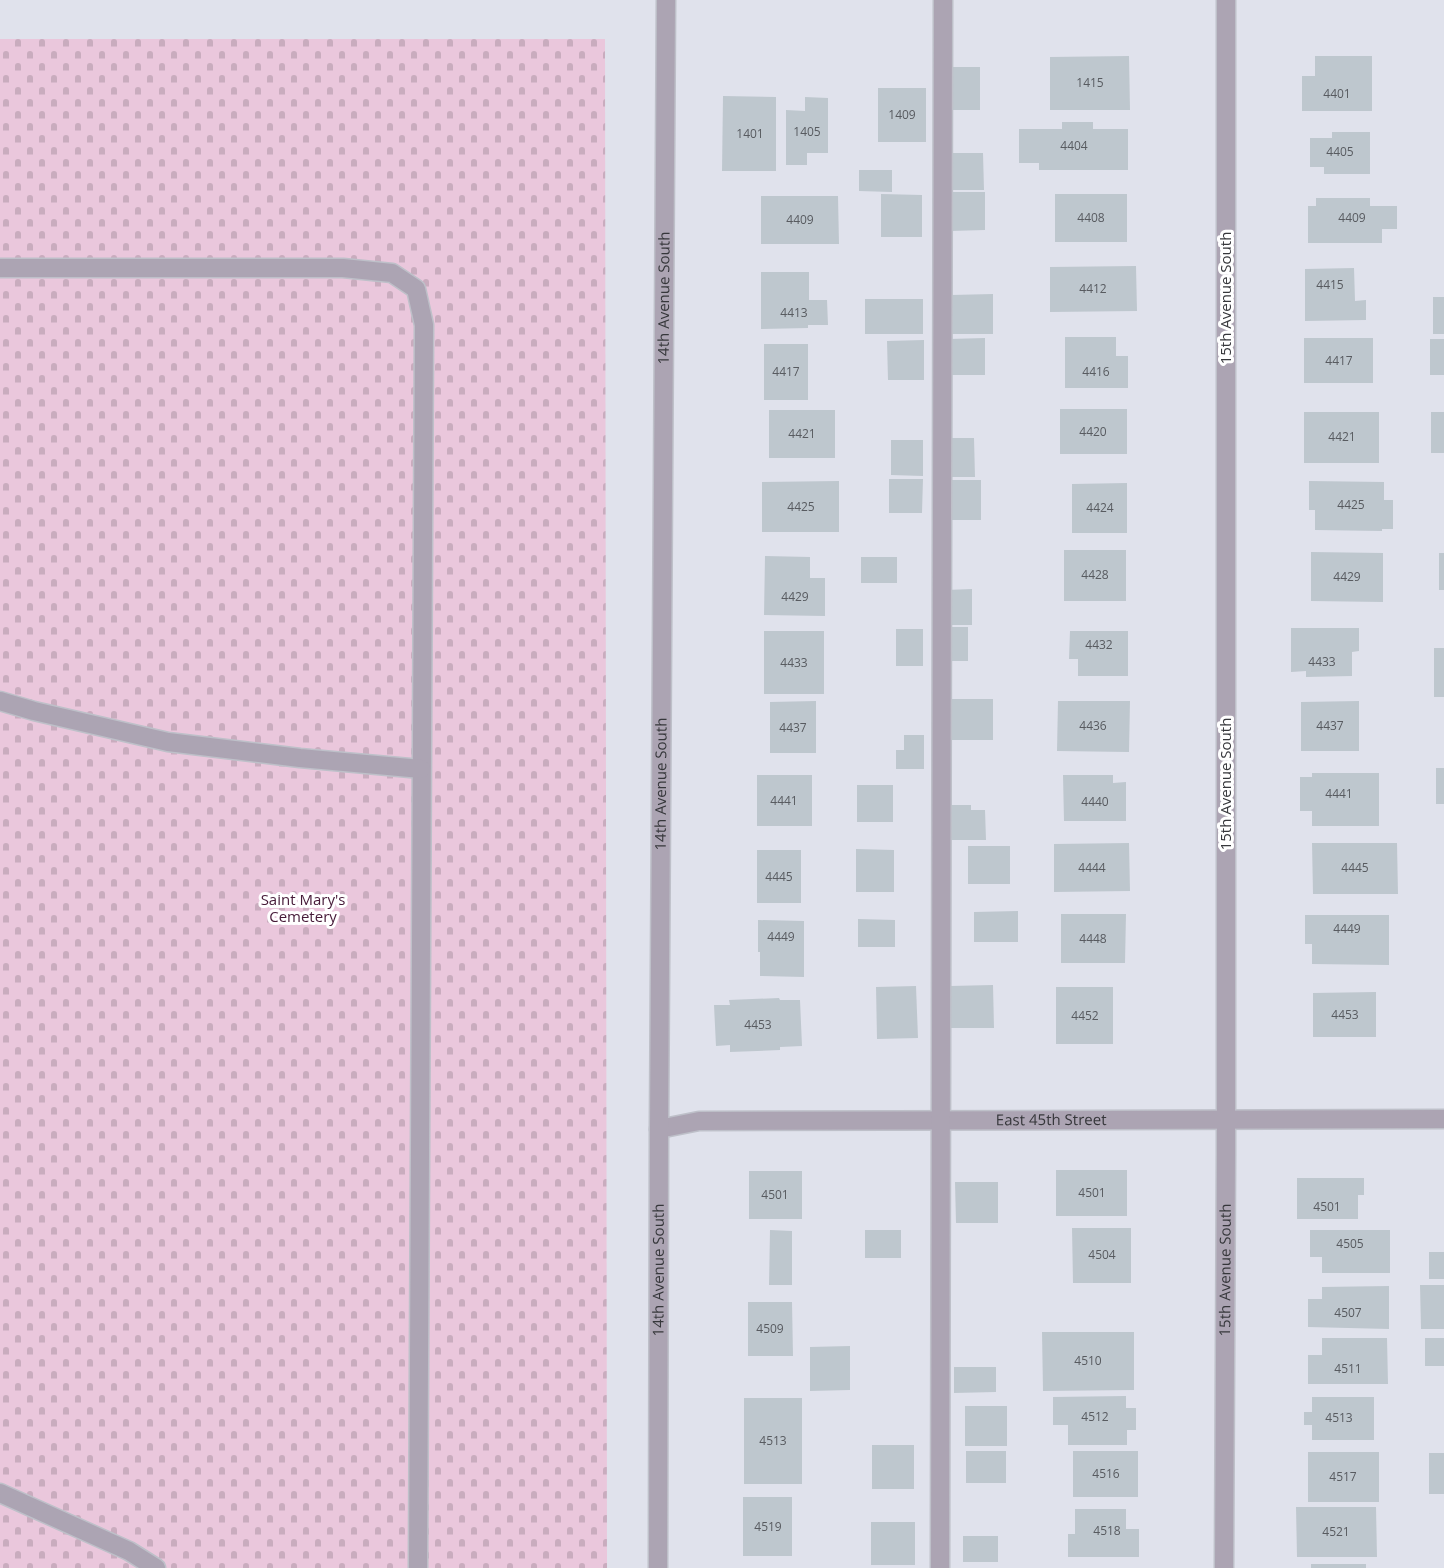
<svg xmlns="http://www.w3.org/2000/svg" width="1444" height="1568" font-family="'Open Sans',sans-serif">
<style>
.cemetery{fill:url(#cemetery-stones)}
.building{fill:#bec7ce}
.lines{fill:none;stroke-linecap:round;stroke-linejoin:round}
.minor-casing{stroke:#bec0c9;stroke-width:21}
.minor{stroke:#aca4b3;stroke-width:18}
.labels{text-anchor:middle;stroke-width:6;stroke-linejoin:round;paint-order:stroke}
.number-label{font-size:12px;fill:#585b60}
.street-label{font-size:15px;fill:#36373b;stroke:#fff}
.park-label{font-size:15px;fill:#461a38;stroke:#fff}
</style>
<defs>
<pattern id="cemetery-stones" width="16" height="16" patternUnits="userSpaceOnUse" patternTransform="scale(1.5)"><rect width="16" height="16" fill="#eac7dc"/><path d="M2 7V4a2 2 0 0 1 4 0v3zM10 15v-3a2 2 0 0 1 4 0v3z" fill="#c9acbe"/></pattern>
</defs>
<rect width="100%" height="100%" fill="#e0e2ec"/>
<polygon class="cemetery" points="0,39 605,39 607,1568 0,1568"/>
<g class="building">
<polygon points="1129,56 1130,110 1050,110 1050,57"/>
<polygon points="1315,56 1372,56 1372,111 1302,111 1302,76 1315,76"/>
<rect x="949" y="67" width="31" height="43"/>
<rect x="878" y="88" width="48" height="54"/>
<polygon points="723,96 776,97 776,171 722,171"/>
<polygon points="805,97 828,98 828,153 807,153 807,165 786,165 786,110 805,111"/>
<polygon points="1062,122 1093,122 1093,129 1128,129 1128,170 1039,170 1039,163 1019,163 1019,129 1062,129"/>
<polygon points="1332,132 1370,132 1370,174 1324,174 1324,167 1310,167 1310,138 1332,138"/>
<polygon points="949,153 983,153 984,190 949,190"/>
<polygon points="859,170 892,170 892,192 859,191"/>
<polygon points="949,192 985,192 985,230 950,231"/>
<polygon points="881,194 922,195 922,237 881,237"/>
<rect x="1055" y="194" width="72" height="48"/>
<polygon points="761,196 838,196 839,244 761,244"/>
<polygon points="1316,198 1370,198 1370,206 1397,206 1397,229 1382,229 1382,243 1308,243 1308,206 1316,206"/>
<polygon points="1136,266 1137,311 1050,312 1050,267"/>
<polygon points="1354,268 1355,301 1366,300 1366,320 1305,321 1305,269"/>
<polygon points="761,272 809,272 809,300 827,300 828,325 808,325 808,328 761,329"/>
<polygon points="993,294 993,334 951,334 951,295"/>
<rect x="1433" y="297" width="11" height="37"/>
<rect x="865" y="299" width="58" height="35"/>
<polygon points="1065,337 1116,337 1116,356 1128,356 1128,388 1065,388"/>
<polygon points="985,338 985,375 949,375 949,339"/>
<rect x="1304" y="338" width="69" height="45"/>
<rect x="1430" y="339" width="14" height="36"/>
<polygon points="924,340 924,380 888,380 887,341"/>
<rect x="764" y="344" width="44" height="56"/>
<rect x="1060" y="409" width="67" height="45"/>
<rect x="769" y="410" width="66" height="48"/>
<rect x="1304" y="412" width="75" height="51"/>
<rect x="1431" y="412" width="13" height="41"/>
<polygon points="948,438 974,438 975,477 949,477"/>
<polygon points="891,440 923,440 923,476 891,475"/>
<polygon points="889,479 923,479 922,513 889,513"/>
<rect x="948" y="480" width="33" height="40"/>
<polygon points="839,481 839,532 762,532 762,482"/>
<polygon points="1309,481 1384,482 1384,500 1393,500 1393,529 1382,529 1382,531 1315,530 1315,510 1309,510"/>
<polygon points="1127,483 1127,533 1072,533 1072,484"/>
<rect x="1064" y="550" width="62" height="51"/>
<polygon points="1311,552 1383,553 1383,602 1311,601"/>
<rect x="1439" y="553" width="5" height="37"/>
<polygon points="765,556 810,557 810,578 825,578 825,616 764,615"/>
<rect x="861" y="557" width="36" height="26"/>
<polygon points="972,589 972,625 946,625 946,590"/>
<polygon points="944,627 968,627 968,661 945,661"/>
<polygon points="1291,628 1359,628 1359,651 1352,652 1352,676 1306,677 1306,671 1291,672"/>
<rect x="896" y="629" width="27" height="37"/>
<rect x="764" y="631" width="60" height="63"/>
<polygon points="1070,631 1128,631 1128,676 1078,676 1078,659 1069,659"/>
<rect x="1434" y="648" width="10" height="49"/>
<rect x="946" y="699" width="47" height="41"/>
<polygon points="816,701 816,753 770,753 770,702"/>
<polygon points="1058,701 1130,701 1129,752 1057,751"/>
<polygon points="1359,701 1359,751 1301,751 1301,702"/>
<polygon points="904,735 924,735 924,769 896,769 896,750 904,750"/>
<rect x="1436" y="768" width="8" height="36"/>
<polygon points="1312,773 1379,773 1379,826 1312,826 1312,811 1300,811 1300,777 1312,777"/>
<rect x="757" y="775" width="55" height="51"/>
<polygon points="1063,775 1113,775 1113,783 1126,782 1126,821 1064,821"/>
<rect x="857" y="785" width="36" height="37"/>
<polygon points="946,805 971,805 971,810 985,810 986,840 946,840"/>
<polygon points="1129,843 1130,891 1054,892 1054,844"/>
<polygon points="1312,843 1397,843 1398,894 1313,894"/>
<rect x="968" y="846" width="42" height="38"/>
<polygon points="856,849 894,850 894,892 856,892"/>
<rect x="757" y="850" width="44" height="53"/>
<polygon points="1018,911 1018,942 974,942 974,912"/>
<polygon points="1061,914 1126,914 1125,963 1061,963"/>
<polygon points="1305,915 1389,915 1389,965 1312,964 1312,944 1305,944"/>
<polygon points="858,919 895,920 895,947 858,947"/>
<polygon points="758,920 804,921 804,977 760,976 760,952 758,952"/>
<polygon points="993,985 994,1028 950,1028 950,986"/>
<polygon points="916,986 918,1038 877,1039 876,987"/>
<rect x="1056" y="987" width="57" height="57"/>
<polygon points="1376,992 1376,1037 1313,1037 1313,993"/>
<polygon points="779,998 780,1000 800,1000 802,1046 780,1047 780,1050 730,1052 730,1045 716,1046 714,1005 730,1005 729,1000"/>
<rect x="1056" y="1170" width="71" height="46"/>
<rect x="749" y="1171" width="53" height="48"/>
<polygon points="1297,1178 1364,1178 1364,1195 1358,1195 1358,1219 1297,1219"/>
<polygon points="955,1182 998,1182 998,1223 956,1223"/>
<polygon points="1072,1228 1131,1228 1131,1283 1073,1283"/>
<polygon points="770,1230 792,1231 792,1285 769,1285"/>
<rect x="865" y="1230" width="36" height="28"/>
<polygon points="1310,1230 1390,1230 1390,1273 1322,1273 1322,1257 1310,1257"/>
<rect x="1429" y="1252" width="15" height="27"/>
<polygon points="1420,1285 1444,1285 1444,1329 1421,1329"/>
<polygon points="1389,1286 1389,1329 1308,1327 1308,1299 1322,1299 1322,1287"/>
<polygon points="748,1302 792,1302 793,1356 748,1356"/>
<polygon points="1042,1332 1134,1332 1134,1390 1043,1391"/>
<polygon points="1322,1338 1387,1338 1388,1384 1308,1384 1308,1355 1322,1355"/>
<rect x="1425" y="1338" width="19" height="28"/>
<polygon points="850,1346 850,1390 810,1391 810,1347"/>
<polygon points="954,1367 996,1367 996,1392 954,1393"/>
<polygon points="1126,1396 1126,1408 1136,1408 1136,1430 1127,1430 1127,1445 1068,1445 1068,1425 1053,1425 1053,1397"/>
<polygon points="1312,1397 1374,1397 1374,1440 1312,1440 1312,1425 1304,1425 1304,1412 1312,1412"/>
<rect x="744" y="1398" width="58" height="86"/>
<rect x="965" y="1406" width="42" height="40"/>
<rect x="872" y="1445" width="42" height="44"/>
<rect x="966" y="1451" width="40" height="32"/>
<rect x="1073" y="1451" width="65" height="46"/>
<rect x="1308" y="1452" width="71" height="50"/>
<rect x="1429" y="1453" width="15" height="41"/>
<rect x="743" y="1497" width="49" height="59"/>
<polygon points="1296,1507 1376,1507 1377,1557 1297,1557"/>
<polygon points="1075,1509 1126,1509 1126,1529 1139,1529 1139,1557 1068,1557 1068,1534 1075,1534"/>
<rect x="871" y="1522" width="44" height="43"/>
<rect x="963" y="1536" width="35" height="26"/>
<rect x="1311" y="1564" width="55" height="4"/>
</g>
<g class="lines">
<defs>
<g id="minor">
<polyline points="0,268 343,268 392,273 416,289 424,325 418,1568"/>
<polyline points="0,701 34,711 168,742 300,758 421,769"/>
<path id="s1" d="M659,1129L699,1121L1444,1119"/>
<polyline points="0,1493 129,1551 156,1568"/>
<path id="s2" d="M658,1568L659,1129L666,0"/>
<polyline points="940,1568 943,0"/>
<path id="s3" d="M1224,1568L1226,1154V0"/>
</g>
</defs>
<use href="#minor" class="minor-casing"/>
<use href="#minor" class="minor"/>
</g>
<g class="labels">
<g class="number-label">
<text x="1090" y="87">1415</text>
<text x="1337" y="98">4401</text>
<text x="902" y="119">1409</text>
<text x="807" y="136">1405</text>
<text x="750" y="138">1401</text>
<text x="1074" y="150">4404</text>
<text x="1340" y="156">4405</text>
<text x="1091" y="222">4408</text>
<text x="1352" y="222">4409</text>
<text x="800" y="224">4409</text>
<text x="1330" y="289">4415</text>
<text x="1093" y="293">4412</text>
<text x="794" y="317">4413</text>
<text x="1339" y="365">4417</text>
<text x="786" y="376">4417</text>
<text x="1096" y="376">4416</text>
<text x="1093" y="436">4420</text>
<text x="802" y="438">4421</text>
<text x="1342" y="441">4421</text>
<text x="1351" y="509">4425</text>
<text x="801" y="511">4425</text>
<text x="1100" y="512">4424</text>
<text x="1095" y="579">4428</text>
<text x="1347" y="581">4429</text>
<text x="795" y="601">4429</text>
<text x="1099" y="649">4432</text>
<text x="1322" y="666">4433</text>
<text x="794" y="667">4433</text>
<text x="1093" y="730">4436</text>
<text x="1330" y="730">4437</text>
<text x="793" y="732">4437</text>
<text x="1339" y="798">4441</text>
<text x="784" y="805">4441</text>
<text x="1095" y="806">4440</text>
<text x="1092" y="872">4444</text>
<text x="1355" y="872">4445</text>
<text x="779" y="881">4445</text>
<text x="1347" y="933">4449</text>
<text x="781" y="941">4449</text>
<text x="1093" y="943">4448</text>
<text x="1345" y="1019">4453</text>
<text x="1085" y="1020">4452</text>
<text x="758" y="1029">4453</text>
<text x="1092" y="1197">4501</text>
<text x="775" y="1199">4501</text>
<text x="1327" y="1211">4501</text>
<text x="1350" y="1248">4505</text>
<text x="1102" y="1259">4504</text>
<text x="1348" y="1317">4507</text>
<text x="770" y="1333">4509</text>
<text x="1088" y="1365">4510</text>
<text x="1348" y="1373">4511</text>
<text x="1095" y="1421">4512</text>
<text x="1339" y="1422">4513</text>
<text x="773" y="1445">4513</text>
<text x="1106" y="1478">4516</text>
<text x="1343" y="1481">4517</text>
<text x="768" y="1531">4519</text>
<text x="1107" y="1535">4518</text>
<text x="1336" y="1536">4521</text>
</g>
<g class="street-label">
<text dy="5" stroke="none"><textPath href="#s2" startOffset="1270">14th Avenue South</textPath></text>
<text transform="translate(1226 298) rotate(-90)" y="5">15th Avenue South</text>
<text dy="5" stroke="none"><textPath href="#s2" startOffset="784">14th Avenue South</textPath></text>
<text transform="translate(1226 784) rotate(-90)" y="5">15th Avenue South</text>
<text dy="5" stroke="none"><textPath href="#s1" startOffset="393">East 45th Street</textPath></text>
<text dy="5" stroke="none"><textPath href="#s2" startOffset="298">14th Avenue South</textPath></text>
<text dy="5" stroke="none"><textPath href="#s3" startOffset="298">15th Avenue South</textPath></text>
</g>
<g class="park-label">
<text x="303" y="905">Saint Mary's<tspan x="303" dy="17">Cemetery</tspan></text>
</g>
</g>
</svg>
